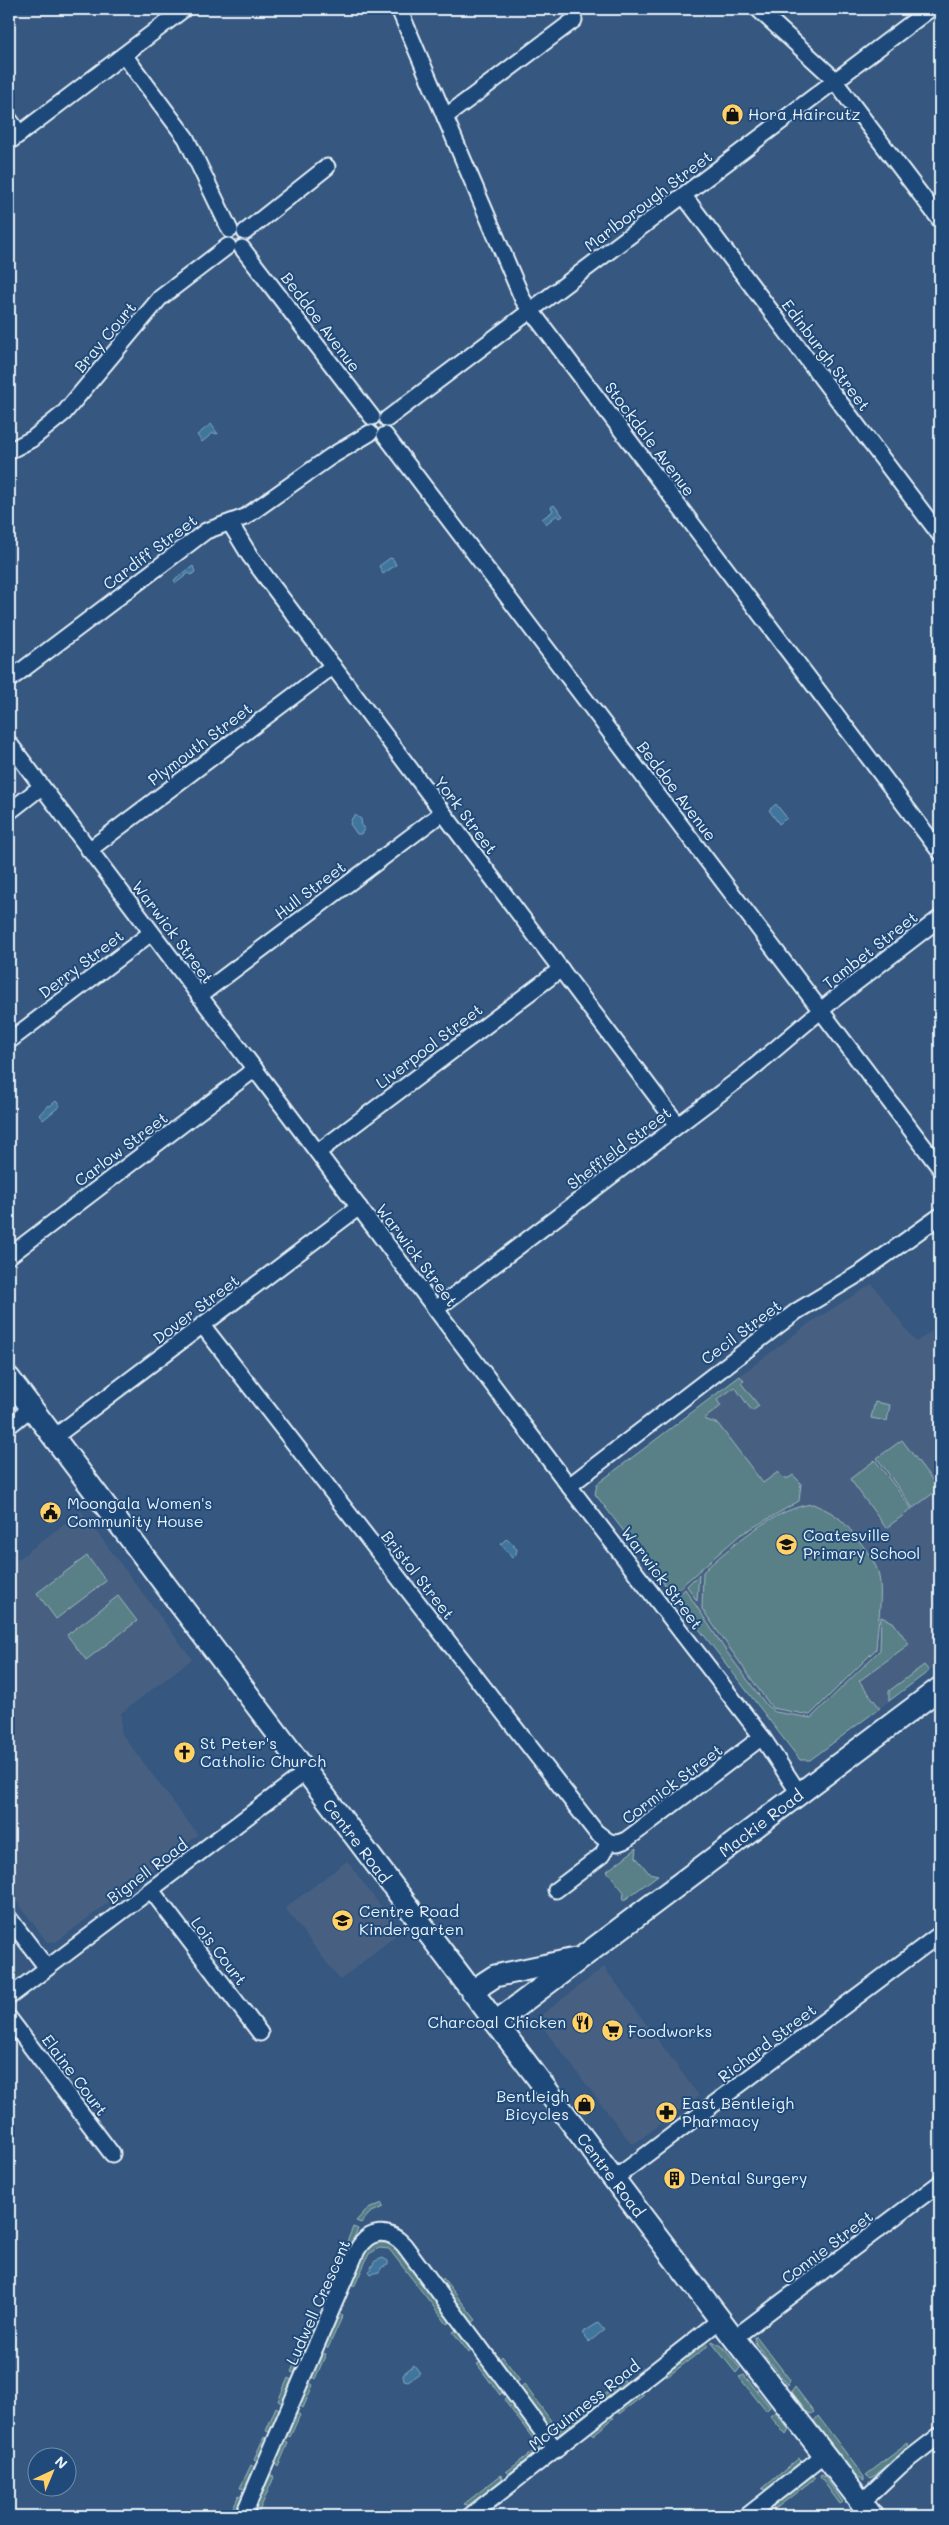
<svg xmlns="http://www.w3.org/2000/svg" width="949" height="2525" font-family="Mali,sans-serif">
<style>
.built{fill:#466082}
.green{fill:#598086;stroke:#a0b8bf}
.water{fill:#40769d;stroke:#83a7c1}
.lines{fill:none;stroke-linecap:round;stroke-linejoin:round}
.street-casing{stroke:#e8f1f8;stroke-width:19}
.secondary-casing{stroke:#e8f1f8;stroke-width:25}
.street{stroke:#1f4a7a;stroke-width:15}
.secondary{stroke:#1f4a7a;stroke-width:21}
.labels{text-anchor:middle;stroke-width:4;stroke-linejoin:round;paint-order:stroke}
.poi-label{font-size:16px;fill:#e8f1f8;stroke:#1f4a7a;text-anchor:start}
.street-label{font-size:16px;fill:#e8f1f8;stroke:#1f4a7a}
</style>
<rect width="100%" height="100%" fill="#36577f"/>
<filter id="ink" filterUnits="userSpaceOnUse"><feTurbulence type="fractalNoise" baseFrequency=".02" numOctaves="2"/><feDisplacementMap in="SourceGraphic" scale="10" xChannelSelector="R" yChannelSelector="G"/><feConvolveMatrix kernelMatrix="1 2 1 2 8 2 1 2 1" color-interpolation-filters="sRGB"/></filter>
<g filter="url(#ink)">
<g class="built">
<polygon points="872,1284 916,1342 940,1325 940,1663 810,1760 800,1760 595,1494 597,1484 811,1322"/>
<polygon points="81,1511 192,1659 121,1713 121,1733 198,1835 56,1942 47,1942 9,1891 9,1550 17,1560"/>
<polygon points="347,1861 400,1932 340,1980 285,1908"/>
<polygon points="604,1967 699,2096 635,2143 631,2143 538,2021 539,2017"/>
</g>
<g class="green">
<polygon points="740,1376 744,1381 741,1383 759,1406 752,1411 735,1387 717,1400 721,1406 704,1419 718,1424 763,1483 778,1472 784,1478 789,1478 793,1475 801,1483 799,1501 740,1535 672,1594 595,1494 597,1484"/>
<polygon points="875,1402 890,1405 887,1421 871,1418"/>
<polygon points="902,1440 939,1489 913,1508 877,1458"/>
<polygon points="875,1460 912,1509 886,1528 850,1479"/>
<path d="M813,1504C822,1508 832,1512 840,1519C851,1529 874,1558 878,1572C884,1593 877,1627 876,1649L810,1715L772,1708L702,1609L703,1572C729,1547 777,1507 813,1504Z"/>
<polygon points="87,1556 106,1581 56,1619 37,1593"/>
<polygon points="699,1574 697,1601 687,1586"/>
<polygon points="685,1589 726,1651 767,1706 775,1712 811,1718 880,1650 881,1617 893,1622 909,1644 859,1681 880,1708 810,1760 800,1760 676,1599"/>
<polygon points="118,1596 137,1621 86,1660 67,1635"/>
<polygon points="924,1665 929,1671 889,1701 889,1691"/>
<polygon points="637,1848 636,1857 649,1873 658,1875 623,1901 624,1892 607,1871"/>
<polygon points="382,2203 383,2207 370,2213 361,2223 356,2221 366,2210"/>
<polygon points="353,2227 358,2229 349,2249 344,2249"/>
<polygon points="376,2243 386,2243 397,2249 450,2322 447,2324 389,2249 379,2248 369,2254 354,2287 351,2282 364,2251"/>
<polygon points="338,2262 342,2266 334,2285 328,2284"/>
<polygon points="443,2278 476,2320 473,2322 470,2322 441,2282"/>
<polygon points="337,2314 343,2315 328,2348 324,2344"/>
<polygon points="313,2320 317,2324 307,2345 303,2344"/>
<polygon points="456,2330 472,2349 469,2353 453,2332"/>
<polygon points="754,2337 757,2337 790,2380 788,2385 756,2344"/>
<polygon points="712,2341 722,2346 740,2368 736,2373 712,2343"/>
<polygon points="706,2342 709,2345 667,2377 666,2372"/>
<polygon points="301,2349 305,2352 294,2373 291,2372"/>
<polygon points="321,2353 326,2354 315,2379 311,2376"/>
<polygon points="502,2356 520,2380 517,2382 499,2360"/>
<polygon points="482,2362 503,2391 500,2395 477,2364"/>
<polygon points="744,2375 770,2407 766,2411 739,2377"/>
<polygon points="288,2378 293,2381 282,2403 278,2401"/>
<polygon points="624,2379 626,2384 603,2403 598,2400"/>
<polygon points="310,2383 313,2385 303,2408 299,2405"/>
<polygon points="524,2384 557,2429 552,2430 520,2388"/>
<polygon points="795,2387 814,2412 811,2414 808,2413 792,2392"/>
<polygon points="640,2393 644,2395 619,2414 618,2409"/>
<polygon points="507,2398 539,2438 540,2441 537,2444 504,2400"/>
<polygon points="593,2404 595,2409 560,2434 558,2431"/>
<polygon points="276,2407 280,2410 270,2432 266,2431"/>
<polygon points="775,2412 789,2430 786,2435 770,2416"/>
<polygon points="297,2413 300,2415 290,2437 286,2435"/>
<polygon points="610,2416 614,2418 593,2435 591,2431"/>
<polygon points="818,2416 864,2477 864,2480 855,2475 814,2421"/>
<polygon points="264,2437 267,2439 257,2461 254,2459"/>
<polygon points="284,2441 288,2443 278,2467 274,2463"/>
<polygon points="908,2443 909,2449 874,2476 870,2478 866,2475"/>
<polygon points="540,2446 536,2455 510,2475 506,2472"/>
<polygon points="799,2458 802,2463 767,2490 762,2489"/>
<polygon points="251,2465 255,2468 246,2489 240,2488"/>
<polygon points="270,2475 274,2477 257,2516 251,2516"/>
<polygon points="501,2475 503,2481 470,2506 464,2504"/>
<polygon points="811,2475 815,2478 774,2510 773,2505"/>
<polygon points="821,2475 825,2477 843,2502 840,2504 820,2477"/>
<polygon points="239,2495 243,2497 234,2516 229,2516"/>
</g>
<g class="water">
<polygon points="211,424 218,434 213,433 202,442 197,435"/>
<polygon points="554,505 563,516 560,518 557,515 546,524 542,519 553,511 551,507"/>
<polygon points="390,558 393,559 396,565 383,574 379,566"/>
<polygon points="193,566 195,572 191,575 189,573 176,583 174,580"/>
<polygon points="776,804 787,818 779,824 769,810"/>
<polygon points="355,815 361,819 362,827 365,828 361,834 357,834 350,824 352,818"/>
<polygon points="56,1101 60,1106 43,1120 39,1115 48,1105 50,1106"/>
<polygon points="506,1539 515,1545 513,1546 517,1549 516,1554 512,1558 501,1544"/>
<polygon points="383,2258 388,2261 388,2265 382,2267 379,2272 371,2274 369,2271 375,2261"/>
<polygon points="598,2323 604,2330 589,2342 582,2333"/>
<polygon points="414,2365 420,2373 408,2381 404,2380 403,2374"/>
</g>
<g class="lines">
<defs>
<g id="street">
<polyline points="399,9 523,300 940,852"/>
<polyline points="758,9 830,75 940,220"/>
<polyline points="124,55 186,138 230,230"/>
<polyline points="445,117 574,20"/>
<polyline points="9,119 20,134"/>
<polyline points="9,142 184,9"/>
<polyline points="684,196 940,535"/>
<polyline points="245,232 327,167"/>
<polyline points="242,248 372,417"/>
<polyline points="387,419 930,9"/>
<polyline points="385,435 940,1168"/>
<polyline points="9,451 32,439 64,413 160,298 228,246"/>
<polyline points="230,523 250,556 678,1125"/>
<polyline points="9,680 206,531 245,517 330,457 370,433"/>
<polyline points="9,743 569,1486 762,1737 795,1787 803,1791"/>
<polyline points="9,812 41,787"/>
<polyline points="89,850 333,666"/>
<polyline points="199,996 442,813"/>
<polyline points="9,1041 151,933"/>
<polyline points="318,1152 561,969"/>
<polyline points="9,1256 255,1069"/>
<polyline points="436,1309 747,1073 832,1001 940,918"/>
<polyline points="203,1326 596,1832 609,1842"/>
<polyline points="9,1426 31,1408"/>
<polyline points="53,1438 359,1207"/>
<polyline points="569,1486 797,1311 862,1272 940,1216"/>
<polyline points="151,1890 260,2033"/>
<polyline points="556,1890 602,1855 609,1842 618,1843 626,1840 762,1737"/>
<polyline points="9,1918 47,1968"/>
<polyline points="9,1997 306,1772"/>
<polyline points="9,2018 112,2154"/>
<polyline points="614,2179 940,1934"/>
<polyline points="734,2338 940,2183"/>
<polyline points="861,2503 900,2466 940,2435"/>
<path d="M243,2516L357,2250C369,2229 389,2228 404,2245L556,2450"/>
<polyline points="470,2516 720,2320"/>
<polyline points="747,2516 824,2455"/>
</g>
<g id="secondary">
<polyline points="9,1378 734,2338 872,2516"/>
<polyline points="472,1991 495,1976 575,1959"/>
<polyline points="496,2022 940,1688"/>
</g>
</defs>
<use href="#street" class="street-casing"/>
<use href="#secondary" class="secondary-casing"/>
<use href="#street" class="street"/>
<use href="#secondary" class="secondary"/>
</g>
</g>
<defs>
<symbol id="shop-disc" viewBox="-11 -11 22 22"><circle r="9.5" fill="#ffd166" stroke="#1f4a7a"/><path d="M-5-2.5h2.3a2.7 3.5 0 0 1 5.4 0H5L5.5 6h-11ZM-1.5-2.5h3a1.5 2.3 0 0 0-3 0Z" fill="#111"/></symbol>
<symbol id="civic-disc" viewBox="-11 -11 22 22"><circle r="9.5" fill="#ffd166" stroke="#1f4a7a"/><path d="M-.6-6.5H3V-4.5H.6V-3L4-1V1h2V6H-6V1h2V-1L-.6-3ZM-1.2 2.5V6h2.4V2.5Z" fill="#111"/></symbol>
<symbol id="school-disc" viewBox="-11 -11 22 22"><circle r="9.5" fill="#ffd166" stroke="#1f4a7a"/><path d="M0-5L7-2L0 1L-7-2ZM-4 1L0 2.5L4 1V4Q0 6-4 4Z" fill="#111"/></symbol>
<symbol id="church-disc" viewBox="-11 -11 22 22"><circle r="9.5" fill="#ffd166" stroke="#1f4a7a"/><path d="M-1.2-6h2.4v3.5h3.3v2.4h-3.3V6h-2.4V-.1h-3.3v-2.4h3.3Z" fill="#111"/></symbol>
<symbol id="restaurant-disc" viewBox="-11 -11 22 22"><circle r="9.5" fill="#ffd166" stroke="#1f4a7a"/><path d="M-5-6h1v4h1v-4h1v4h1v-4h1v5L-1.5 .5V6h-2V.5L-5-1ZM5-6V6H3V1.5H1.5Q1.5-4 5-6Z" fill="#111"/></symbol>
<symbol id="supermarket-disc" viewBox="-11 -11 22 22"><circle r="9.5" fill="#ffd166" stroke="#1f4a7a"/><path d="M-6-5.5h2.5l.6 2H6L4.5 2H-2.5L-4.4-4H-6ZM-1.5 3.2a1.3 1.3 0 1 0 .1 0ZM3 3.2a1.3 1.3 0 1 0 .1 0Z" fill="#111"/></symbol>
<symbol id="pharmacy-disc" viewBox="-11 -11 22 22"><circle r="9.5" fill="#ffd166" stroke="#1f4a7a"/><path d="M-2-6h4v4h4v4h-4v4h-4v-4h-4v-4h4Z" fill="#111"/></symbol>
<symbol id="building-disc" viewBox="-11 -11 22 22"><circle r="9.5" fill="#ffd166" stroke="#1f4a7a"/><path d="M-4-6H4V6H1V3H-1V6H-4ZM-2.5-4.3h1.7v1.8h-1.7ZM.8-4.3h1.7v1.8H.8ZM-2.5-1h1.7V.8h-1.7ZM.8-1h1.7V.8H.8Z" fill="#111"/></symbol>
</defs>
<g fill-rule="evenodd">
<use href="#shop-disc" x="720" y="102" width="25" height="25"/>
<use href="#civic-disc" x="38" y="1500" width="25" height="25"/>
<use href="#school-disc" x="774" y="1532" width="25" height="25"/>
<use href="#church-disc" x="172" y="1740" width="25" height="25"/>
<use href="#school-disc" x="330" y="1908" width="25" height="25"/>
<use href="#restaurant-disc" x="570" y="2010" width="25" height="25"/>
<use href="#supermarket-disc" x="600" y="2018" width="25" height="25"/>
<use href="#shop-disc" x="572" y="2092" width="25" height="25"/>
<use href="#pharmacy-disc" x="654" y="2100" width="25" height="25"/>
<use href="#building-disc" x="662" y="2166" width="25" height="25"/>
</g>
<g class="labels">
<g class="poi-label">
<text x="748" y="120">Hora Haircutz</text>
<text x="67" y="1509">Moongala Women's<tspan x="67" dy="18">Community House</tspan></text>
<text x="803" y="1541">Coatesville<tspan x="803" dy="18">Primary School</tspan></text>
<text x="200" y="1749">St Peter's<tspan x="200" dy="18">Catholic Church</tspan></text>
<text x="359" y="1917">Centre Road<tspan x="359" dy="18">Kindergarten</tspan></text>
<text x="566" y="2028" text-anchor="end">Charcoal Chicken</text>
<text x="628" y="2037">Foodworks</text>
<text x="569" y="2102" text-anchor="end">Bentleigh<tspan x="569" dy="18">Bicycles</tspan></text>
<text x="682" y="2109">East Bentleigh<tspan x="682" dy="18">Pharmacy</tspan></text>
<text x="690" y="2184">Dental Surgery</text>
</g>
<g class="street-label">
<text transform="translate(648 201) rotate(-37)" y="6">Marlborough Street</text>
<text transform="translate(321 322) rotate(53)" y="6">Beddoe Avenue</text>
<text transform="translate(105 337) rotate(-50)" y="6">Bray Court</text>
<text transform="translate(826 355) rotate(53)" y="6">Edinburgh Street</text>
<text transform="translate(650 439) rotate(53)" y="6">Stockdale Avenue</text>
<text transform="translate(150 552) rotate(-37)" y="6">Cardiff Street</text>
<text transform="translate(200 744) rotate(-37)" y="6">Plymouth Street</text>
<text transform="translate(677 791) rotate(53)" y="6">Beddoe Avenue</text>
<text transform="translate(466 815) rotate(53)" y="6">York Street</text>
<text transform="translate(310 890) rotate(-37)" y="6">Hull Street</text>
<text transform="translate(173 932) rotate(53)" y="6">Warwick Street</text>
<text transform="translate(870 950) rotate(-38)" y="6">Tambet Street</text>
<text transform="translate(81 964) rotate(-37)" y="6">Derry Street</text>
<text transform="translate(429 1046) rotate(-37)" y="6">Liverpool Street</text>
<text transform="translate(619 1148) rotate(-37)" y="6">Sheffield Street</text>
<text transform="translate(121 1149) rotate(-37)" y="6">Carlow Street</text>
<text transform="translate(417 1255) rotate(53)" y="6">Warwick Street</text>
<text transform="translate(196 1309) rotate(-37)" y="6">Dover Street</text>
<text transform="translate(741 1332) rotate(-37)" y="6">Cecil Street</text>
<text transform="translate(418 1575) rotate(52)" y="6">Bristol Street</text>
<text transform="translate(662 1578) rotate(53)" y="6">Warwick Street</text>
<text transform="translate(672 1784) rotate(-37)" y="6">Cormick Street</text>
<text transform="translate(761 1823) rotate(-37)" y="6">Mackie Road</text>
<text transform="translate(357 1841) rotate(53)" y="6">Centre Road</text>
<text transform="translate(147 1871) rotate(-37)" y="6">Bignell Road</text>
<text transform="translate(219 1951) rotate(53)" y="6">Lois Court</text>
<text transform="translate(767 2043) rotate(-37)" y="6">Richard Street</text>
<text transform="translate(75 2075) rotate(53)" y="6">Elaine Court</text>
<text transform="translate(611 2175) rotate(53)" y="6">Centre Road</text>
<text transform="translate(827 2247) rotate(-37)" y="6">Connie Street</text>
<text transform="translate(318 2302) rotate(-66)" y="6">Ludwell Crescent</text>
<text transform="translate(584 2405) rotate(-38)" y="6">McGuinness Road</text>
</g>
</g>
<rect width="949" height="2525" fill="none" stroke="#1f4a7a" stroke-width="30"/>
<rect x="15" y="15" width="919" height="2495" fill="none" stroke="#e8f1f8" stroke-width="2" filter="url(#ink)"/>
<g transform="translate(52 2472) rotate(44)"><circle r="24" fill="#1f4a7a" stroke="#6f8dac"/>
<path d="M0-4L9 19L0 12L-9 19Z" fill="#ffd166"/>
<text y="-8" font-size="14" font-weight="bold" text-anchor="middle" fill="#e8f1f8">N</text>
</g>
</svg>
